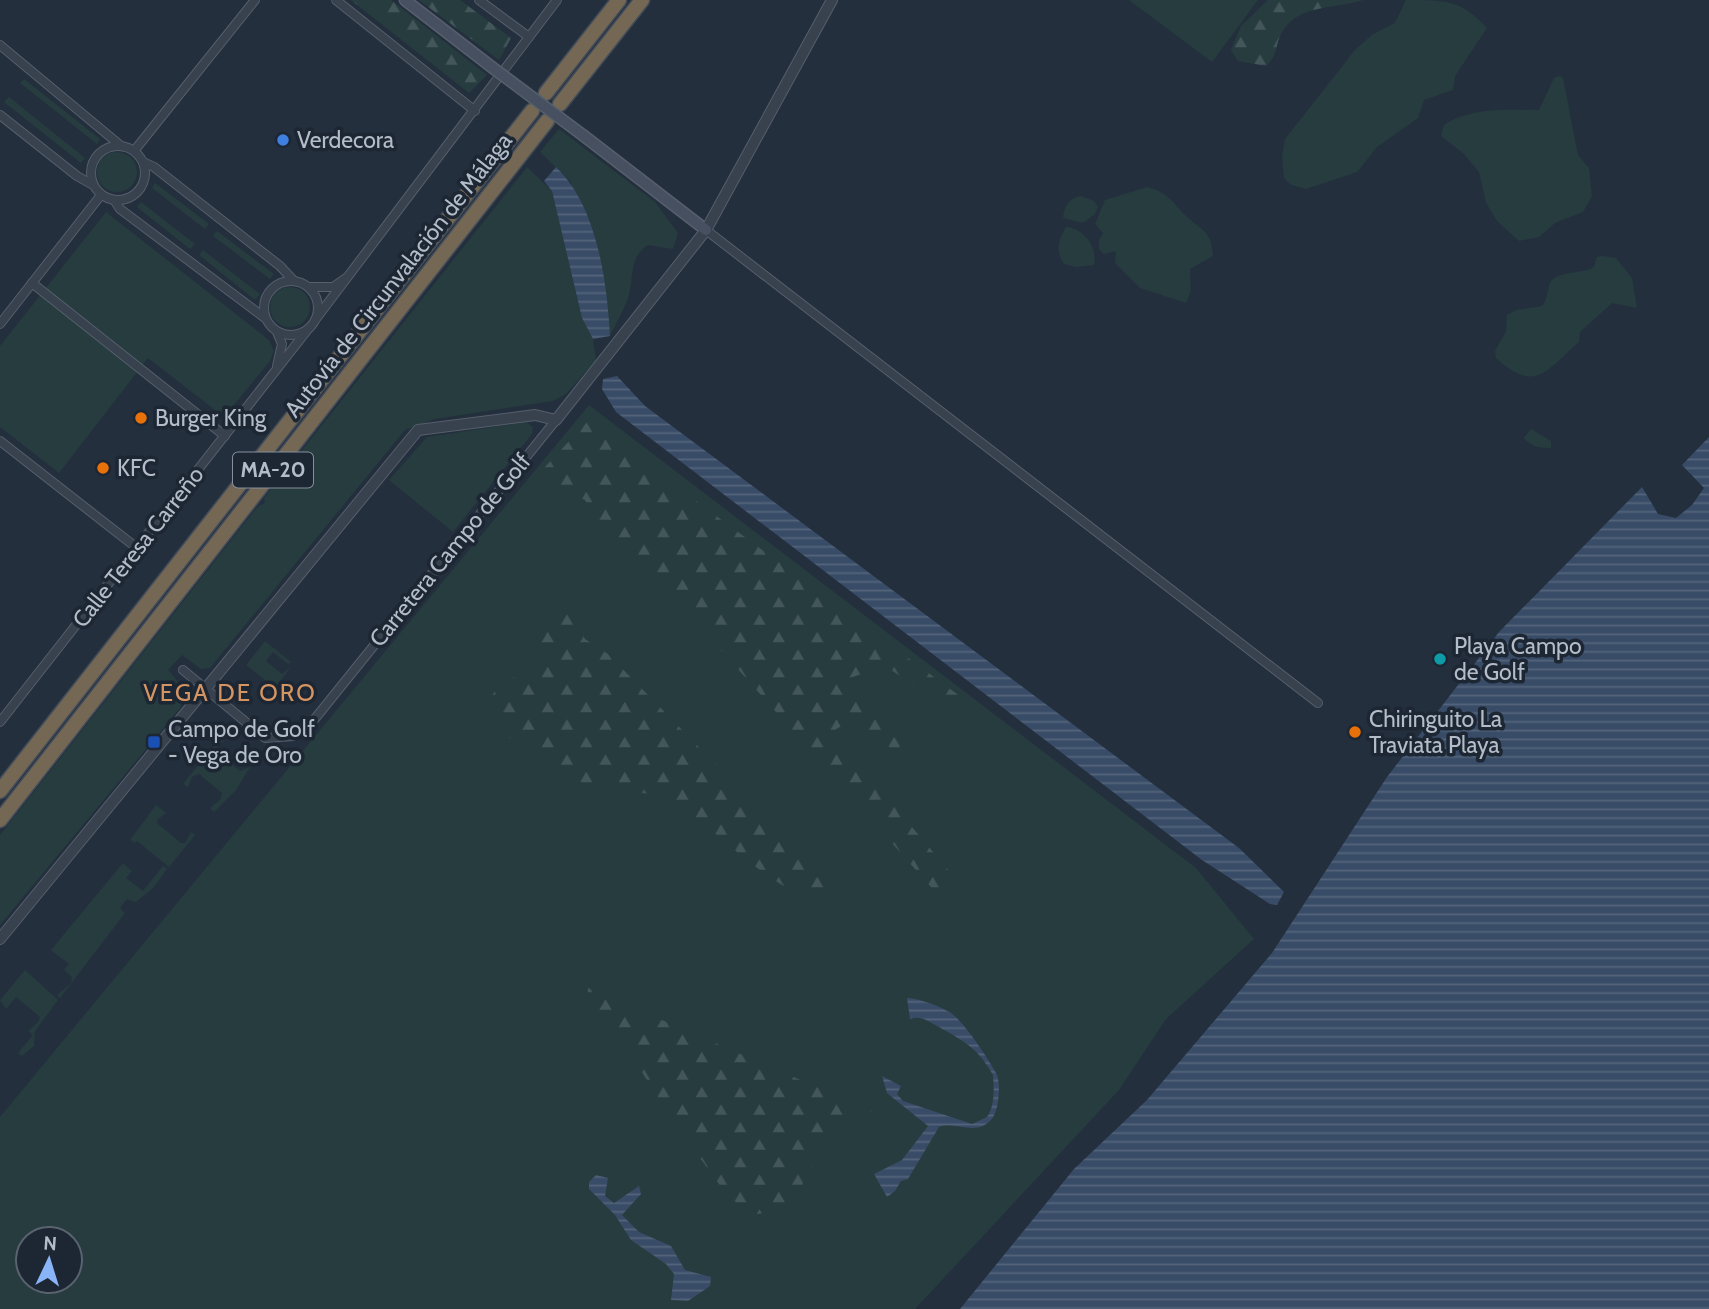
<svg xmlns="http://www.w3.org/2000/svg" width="1709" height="1309" font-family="Cabin,sans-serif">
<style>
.grass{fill:#263c3f;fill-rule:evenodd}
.forest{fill:url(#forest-firs)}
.water{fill:url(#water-rules)}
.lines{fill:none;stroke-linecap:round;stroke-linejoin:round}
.minor-casing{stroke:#565f6c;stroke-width:10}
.tertiary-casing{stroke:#565f6c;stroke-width:12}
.secondary-casing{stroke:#565f6c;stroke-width:13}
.motorway-casing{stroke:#434c59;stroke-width:17}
.minor{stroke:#38414e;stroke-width:8}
.tertiary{stroke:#38414e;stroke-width:10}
.secondary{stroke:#465061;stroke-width:10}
.motorway{stroke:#746855;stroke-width:14}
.secondary-bridge-casing{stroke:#565f6c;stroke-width:13;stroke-linecap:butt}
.secondary-bridge{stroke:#465061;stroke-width:10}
.shop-dot{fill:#3f7fe0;stroke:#1d2633;stroke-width:2.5}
.food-dot{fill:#e8710a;stroke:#1d2633;stroke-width:2.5}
.culture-dot{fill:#0f9aa8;stroke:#1d2633;stroke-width:2.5}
.transit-dot{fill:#1a4fb4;stroke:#1d2633;stroke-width:2.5}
.labels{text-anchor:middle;stroke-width:7;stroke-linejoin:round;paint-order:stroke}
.shield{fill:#1d2633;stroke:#878f9c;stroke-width:2}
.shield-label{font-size:21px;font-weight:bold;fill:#b4bcc9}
.poi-label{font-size:23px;fill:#b4bcc9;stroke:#1d2633;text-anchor:start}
.street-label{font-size:23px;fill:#b4bcc9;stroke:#1d2633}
.neighbourhood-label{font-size:24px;letter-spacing:2px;fill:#d59563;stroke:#1d2633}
</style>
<defs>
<pattern id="forest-firs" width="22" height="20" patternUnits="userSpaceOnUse" patternTransform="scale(1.75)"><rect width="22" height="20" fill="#263c3f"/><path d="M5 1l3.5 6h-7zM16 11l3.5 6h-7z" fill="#435659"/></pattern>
<pattern id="water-rules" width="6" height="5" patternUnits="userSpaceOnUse" patternTransform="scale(1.75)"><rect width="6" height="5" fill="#394c67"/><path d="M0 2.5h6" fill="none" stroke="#53647b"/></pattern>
</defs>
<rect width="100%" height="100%" fill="#242f3e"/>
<g class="grass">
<polygon points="1129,0 1258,0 1212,62"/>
<path d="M1406,0C1446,0 1461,0 1487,28L1455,76L1453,90L1424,100L1418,118L1377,147L1357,172L1306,189L1291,185L1284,178L1282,157L1285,139L1355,50L1373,34L1395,23Z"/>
<path d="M1559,76L1563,78L1578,155L1589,168L1592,196L1583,212L1555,223L1539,237L1519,241L1497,221L1486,203L1479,172L1463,153L1441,136L1444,125C1472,107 1507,110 1539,110L1554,78Z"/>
<polygon points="24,79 100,139 97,144 20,83"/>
<polygon points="9,97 85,158 81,163 4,102"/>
<path d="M559,129L655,202L678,233L673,249L648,245C629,257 634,275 629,295C625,308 616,323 610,336L599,259L570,181L540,152Z"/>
<circle cx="117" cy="172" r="20"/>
<path d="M527,167L552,191L582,318L593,339L596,360L566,394L553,401L435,419L405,430L210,668L201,669L182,655L168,670C179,682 186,691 180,708L0,925V835L258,506L265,503L264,498Z"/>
<polygon points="155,183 209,224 205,229 152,188"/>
<path d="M1147,187C1169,193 1171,201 1186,216C1203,232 1211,230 1213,256L1190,269L1191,291L1186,303L1140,288L1115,263L1116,251L1104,254L1099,249V240L1103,233L1095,224L1105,200Z"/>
<path d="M1081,196L1094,201L1098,207L1095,214L1083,223L1063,218C1064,206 1069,198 1081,196Z"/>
<polygon points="141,202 195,244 190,249 137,207"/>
<polygon points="106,212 269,340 274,351 270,361 224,417 148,358 59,473 0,427 0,346"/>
<path d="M1066,227C1084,228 1098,248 1094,265L1076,267L1064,264C1055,250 1058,241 1066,227Z"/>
<polygon points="217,231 274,274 270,279 213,236"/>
<polygon points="203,250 260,294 255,300 199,255"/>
<path d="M1602,256L1616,258L1632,278L1637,308L1612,303L1580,332L1579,342C1546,371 1535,394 1496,358L1495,351L1506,331L1507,315L1517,310L1542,306C1549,298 1546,288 1552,280C1561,271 1583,274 1594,267L1597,257Z"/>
<circle cx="290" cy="307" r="20"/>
<path d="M589,405L1196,868L1254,939L1166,1019L1119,1090L915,1309H0V1117ZM28,1239H70V1281H28Z"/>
<polygon points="526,422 533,427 532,434 453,532 389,480 427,437"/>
<path d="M1531,429L1551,441V448C1540,448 1531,447 1524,438Z"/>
<polygon points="265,641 291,662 288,664 273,652 266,661 282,674 291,667 275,688 246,665"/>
<polygon points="223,723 234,731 219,745 216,752 240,771 250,767 236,790 214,812 210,808 220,800 222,793 199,774 192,777 188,787 183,784 223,735 220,728"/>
<polygon points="156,805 166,813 157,820 158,824 181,843 185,843 191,832 195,835 169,867 137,841 135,843 130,840"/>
<polygon points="123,863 132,871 126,878 143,891 163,866 167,869 153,888 136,902 127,899 120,908 125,913 60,998 57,995 71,983 72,977 64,970 69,964 51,950"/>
<polygon points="25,970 58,1000 35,1031 34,1046 22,1056 18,1053 33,1035 28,1031 38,1022 40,1017 16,997 6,1009 0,1000"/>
</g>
<g class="forest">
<polygon points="351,0 391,0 487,75 469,93"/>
<polygon points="419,0 460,0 511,38 499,60"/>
<path d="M1268,0H1363C1335,9 1298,4 1282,32C1275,44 1278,56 1266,66L1238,61L1231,50L1241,26Z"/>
<polygon points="588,421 961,697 959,715 888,668 876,669 841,681 906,743 894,751 853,718 832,732 949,871 938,895 721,650 661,589 649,560 619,548 596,520 585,500 562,490 543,469"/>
<path d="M562,609L573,614L585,639L608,654L837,889L829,901C775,900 716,825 669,800C650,790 601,792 576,780C565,776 555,765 545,759C512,738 468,726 502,679L529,675L539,655L542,637Z"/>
<polygon points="588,988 872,1111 831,1128 790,1209 758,1214 730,1199 676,1125 607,1018 587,1004"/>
</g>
<g class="water">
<path d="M556,167C597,206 607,281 610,336L593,339L582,318L552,191L544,181Z"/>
<polygon points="617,376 645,406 1239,848 1284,892 1277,905 1270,904 1202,860 616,412 602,389 603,379"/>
<polygon points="1709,437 1709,1309 960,1309 1074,1169 1147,1100 1272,953 1387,777 1499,632 1642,487 1658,514 1676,518 1692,505 1704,488 1682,465"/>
<path d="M907,998C918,998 942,1007 951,1013C964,1022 990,1061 997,1075C1001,1085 999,1113 990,1121C975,1136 956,1121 939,1127L908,1179L901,1181L895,1191L887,1197L874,1174L902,1160L928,1126L887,1093L882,1076L901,1086L897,1094L903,1101L972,1124L987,1117C995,1106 994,1088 993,1075C977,1047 965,1042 939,1027C928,1021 921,1015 910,1019Z"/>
<polygon points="596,1175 608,1178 605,1196 614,1203 639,1186 641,1194 622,1215 639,1232 671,1246 685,1270 711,1277 710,1286 688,1301 671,1300 674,1274 666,1264 631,1240 615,1215 589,1189 589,1182"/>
</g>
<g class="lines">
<defs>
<g id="minor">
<polyline points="336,0 475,111"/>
<polyline points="479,0 529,37"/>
<polyline points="0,45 120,145"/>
<polyline points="0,115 77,176 93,185"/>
<circle cx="118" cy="173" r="27"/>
<polyline points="134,151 255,0"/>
<polyline points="143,162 154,167 280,266 293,280"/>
<polyline points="114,200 120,209 265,318"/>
<polyline points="706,230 1318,703"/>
<circle cx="291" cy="308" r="27"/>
<polyline points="32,283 225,436"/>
<polyline points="309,287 333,287 346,278"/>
<polyline points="315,320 557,0"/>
<polyline points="0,324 101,195"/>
<polyline points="277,332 282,344 277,366"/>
<polyline points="0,441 137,548"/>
<polyline points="183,670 265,738 293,736 309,726 556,420"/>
<polyline points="0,722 309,328"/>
</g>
<polyline id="tertiary" points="0,939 418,430 535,415 556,420 706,230 832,0"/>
<g id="secondary">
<polyline points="405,0 493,68"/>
<polyline points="584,136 706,230"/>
</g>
<g id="motorway">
<polyline points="546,93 619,0"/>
<polyline points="560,104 642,0"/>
<polyline points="0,791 532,111"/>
<polyline points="0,820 547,121"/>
</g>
</defs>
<use href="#minor" class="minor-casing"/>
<use href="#tertiary" class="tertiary-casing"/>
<use href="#secondary" class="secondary-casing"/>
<use href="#motorway" class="motorway-casing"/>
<use href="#minor" class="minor"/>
<use href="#tertiary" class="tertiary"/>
<use href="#secondary" class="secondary"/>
<use href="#motorway" class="motorway"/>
<defs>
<polyline id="secondary-bridge" points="493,68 584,136"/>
</defs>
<use href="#secondary-bridge" class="secondary-bridge-casing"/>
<use href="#secondary-bridge" class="secondary-bridge"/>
</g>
<circle class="shop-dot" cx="283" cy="140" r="7"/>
<g class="food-dot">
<circle cx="141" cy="418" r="7"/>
<circle cx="103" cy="468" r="7"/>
<circle cx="1355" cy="732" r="7"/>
</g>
<circle class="culture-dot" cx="1440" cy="659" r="7"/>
<rect class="transit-dot" x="147" y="735" width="14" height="14" rx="3.5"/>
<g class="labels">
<rect class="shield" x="233" y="452.5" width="80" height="35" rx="5"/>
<g class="shield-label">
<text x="273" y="477">MA-20</text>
</g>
<g class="poi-label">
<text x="297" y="148">Verdecora</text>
<text x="155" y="426">Burger King</text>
<text x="117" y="476">KFC</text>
<text x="1454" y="654">Playa Campo<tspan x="1454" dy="26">de Golf</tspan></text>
<text x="1369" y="727">Chiringuito La<tspan x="1369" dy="26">Traviata Playa</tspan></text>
<text x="168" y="737">Campo de Golf<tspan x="168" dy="26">- Vega de Oro</tspan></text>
</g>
<g class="street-label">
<text transform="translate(398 275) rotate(-52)" y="8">Autovía de Circunvalación de Málaga</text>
<text transform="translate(138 547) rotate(-52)" y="8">Calle Teresa Carreño</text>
<text transform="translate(450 550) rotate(-51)" y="8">Carretera Campo de Golf</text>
</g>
<g class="neighbourhood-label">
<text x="230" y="701">VEGA DE ORO</text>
</g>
</g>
<g transform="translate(49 1260) rotate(4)"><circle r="33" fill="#1d2633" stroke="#59626f" stroke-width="2"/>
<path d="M0-5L12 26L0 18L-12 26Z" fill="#8ab4f8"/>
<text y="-10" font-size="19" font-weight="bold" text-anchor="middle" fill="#b4bcc9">N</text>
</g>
</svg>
